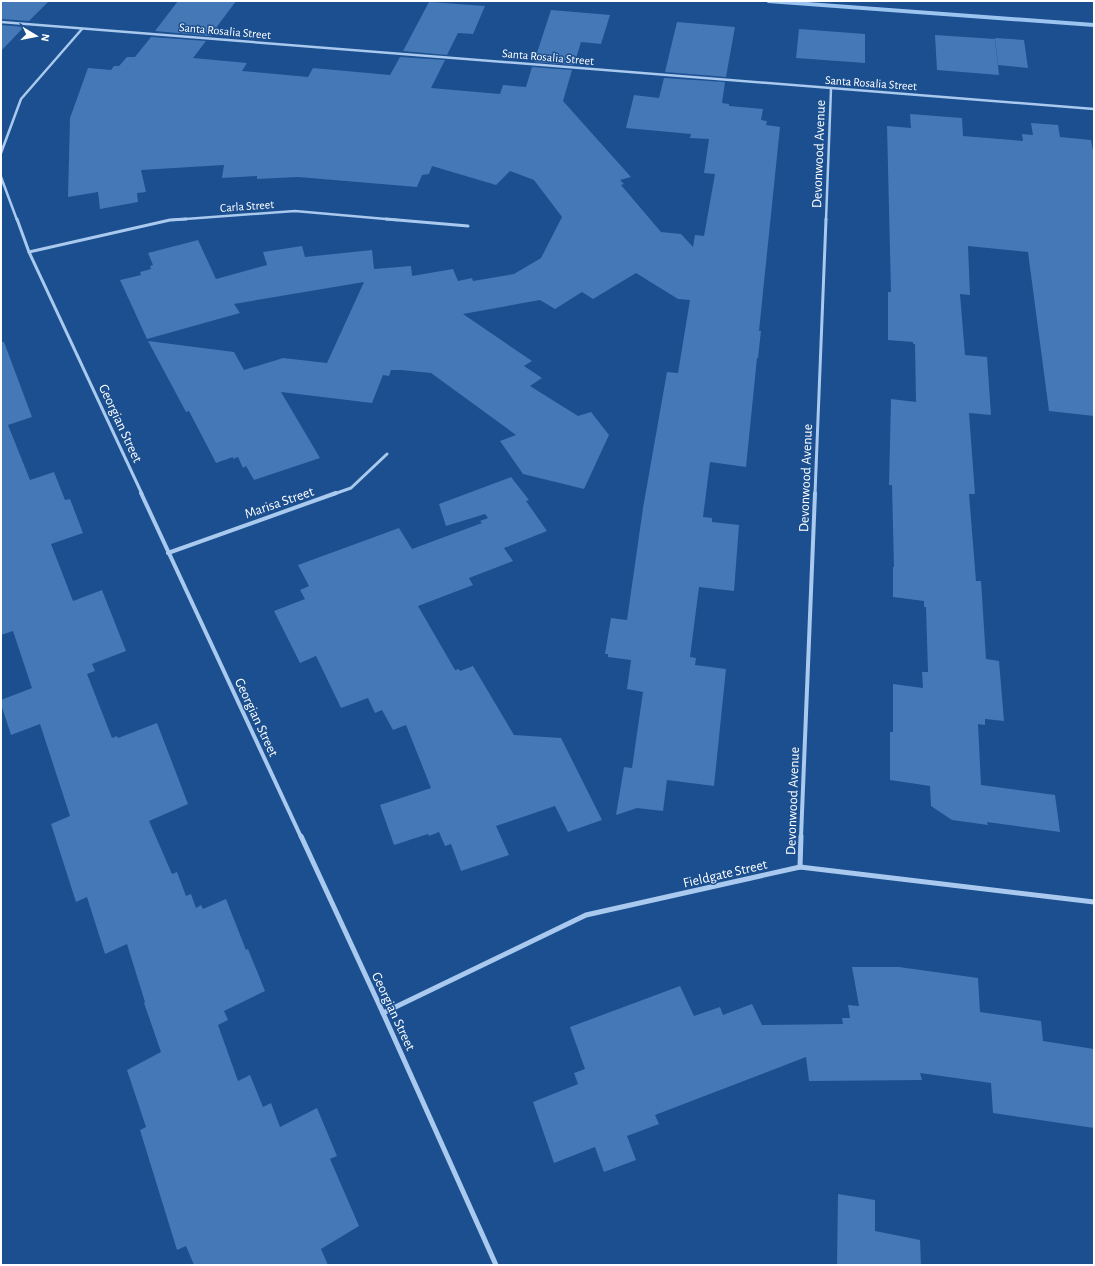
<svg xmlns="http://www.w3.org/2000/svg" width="1095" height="1266" font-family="'Alegreya Sans',sans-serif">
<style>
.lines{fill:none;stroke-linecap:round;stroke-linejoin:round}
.stream{fill:#9cc4f0;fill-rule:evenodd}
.building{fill:#4478b7}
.minor-far3{stroke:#a9c9ee;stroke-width:2.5}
.minor-far2{stroke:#a9c9ee;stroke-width:3}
.minor-far1{stroke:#a9c9ee;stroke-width:4}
.minor{stroke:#a9c9ee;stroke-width:5}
.labels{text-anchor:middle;stroke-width:3;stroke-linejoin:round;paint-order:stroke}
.far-street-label{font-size:12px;fill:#fff;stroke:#1b4f8f}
.street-label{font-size:14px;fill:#fff;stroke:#1b4f8f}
</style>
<rect width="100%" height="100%" fill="#1b4f8f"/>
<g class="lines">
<polygon class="stream" points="765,1 794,1 1094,23 1094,27 768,3"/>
</g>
<g class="building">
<polygon points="1,1 49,1 29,21 1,19"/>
<polygon points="178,1 236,1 210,36 155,31"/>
<polygon points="429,2 485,6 473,34 458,33 447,55 403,51"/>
<polygon points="551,10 610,15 601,44 581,42 574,65 534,62"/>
<polygon points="677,22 735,27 726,77 665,72"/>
<polygon points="1,25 24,27 1,51"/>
<polygon points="799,29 865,34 865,63 796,58"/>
<polygon points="935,35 995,39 999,75 937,70"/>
<polygon points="151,37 206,41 193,58 247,63 242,71 308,77 313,68 390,75 400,57 445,60 431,88 500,94 503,85 526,87 532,67 572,70 563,101 631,177 620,180 624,184 621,185 661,232 681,234 693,247 695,235 704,236 715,174 704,173 709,139 690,138 691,134 626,128 634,95 659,98 664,78 725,82 722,103 729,104 729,106 763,109 761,120 767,121 766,125 780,127 759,331 761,331 758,358 757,358 746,467 710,462 703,517 712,518 712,522 739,525 734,591 699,587 690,657 696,658 695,665 726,669 714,786 667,780 663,811 637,808 616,815 624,767 632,768 643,692 627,689 631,660 608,657 608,654 605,654 611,618 627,620 643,508 667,372 678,373 690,300 678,299 636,273 593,299 582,292 555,309 540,300 463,314 532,361 524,366 542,378 530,386 578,416 591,412 609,435 584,489 523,474 500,441 516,435 431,373 401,370 391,370 389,376 383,375 372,403 281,392 320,458 254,480 246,466 243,468 238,457 233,459 233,457 216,463 189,411 186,412 148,341 234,352 244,370 283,358 327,363 364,282 234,304 240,313 147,339 120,280 141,275 140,272 151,269 150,266 153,265 148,253 198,240 216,279 267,265 263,252 302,246 305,257 372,250 374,269 411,266 412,276 453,269 458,281 472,278 473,281 514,274 541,258 562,217 534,180 510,171 496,185 432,166 429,174 422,175 417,187 298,177 257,179 257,176 222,178 224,165 141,170 146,192 137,193 138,202 100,209 98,192 68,197 70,118 88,68 111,70 114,66 119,66 127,57 135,57"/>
<polygon points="995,38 1024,40 1028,68 998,65"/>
<polygon points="910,114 962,118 963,136 1023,141 1022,134 1033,135 1031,123 1058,125 1060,137 1091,140 1094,156 1094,416 1049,411 1028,252 968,246 970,295 960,294 965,355 987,357 991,415 969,413 975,494 969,494 976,581 981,581 986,659 999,661 1004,721 985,719 985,725 978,724 981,785 1055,795 1060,832 987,822 988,825 952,820 931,806 930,786 890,780 890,732 893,732 893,684 923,688 922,672 928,672 926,607 924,607 924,601 893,597 893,567 894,567 892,485 889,485 891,399 916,402 915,344 913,344 913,342 888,340 888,292 891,292 887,126 911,128"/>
<polygon points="1,342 4,342 32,417 8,425 30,480 54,472 65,500 70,499 83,533 51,544 73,601 102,590 126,651 92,664 95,671 87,674 112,738 117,736 118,738 157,723 188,804 149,821 172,874 177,872 186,896 191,894 196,908 201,905 203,909 226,899 246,950 248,949 265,991 224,1011 228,1020 218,1025 238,1081 250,1075 263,1107 271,1103 280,1127 317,1108 337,1156 330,1159 359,1226 321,1249 328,1265 194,1265 186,1246 177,1250 140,1130 146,1127 127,1070 161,1052 144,1003 145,1002 127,944 105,954 87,897 76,902 51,824 70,816 40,724 11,735 1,704 1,700 32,688 13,631 1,635"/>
<polygon points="511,477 529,500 526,501 547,531 504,548 513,561 469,578 473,585 418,606 455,670 459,669 460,671 473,666 514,735 561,738 602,820 568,832 555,806 496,826 509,855 461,871 451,844 445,846 439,832 429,836 428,834 394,845 380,805 431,788 406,725 393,730 382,710 375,713 368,698 341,708 316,656 300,663 274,611 305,599 300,590 309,586 298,565 399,528 412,549 482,523 480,521 488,518 485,514 446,526 439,504"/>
<polygon points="852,967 899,967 978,978 980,1012 1041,1021 1043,1041 1094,1049 1094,1128 993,1113 991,1083 920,1073 922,1080 809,1081 806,1057 655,1115 659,1124 627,1136 636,1160 604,1172 595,1147 554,1163 533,1102 578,1084 574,1073 585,1069 570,1027 680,986 694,1016 720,1007 723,1015 752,1004 762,1025 843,1024 842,1018 850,1018 848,1005 859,1006"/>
<polygon points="838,1194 875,1200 875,1231 920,1240 921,1265 837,1265"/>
</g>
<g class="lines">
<g class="minor-far3">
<polyline points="1,22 1094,109"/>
<polyline points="1,153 21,99 82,29"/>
<polyline points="1,177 17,220"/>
<polyline points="172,220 295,211 397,220"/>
<polyline points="826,220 831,89"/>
</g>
<g class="minor-far2">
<polyline points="17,219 29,252 142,494"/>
<polyline points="386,219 468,226"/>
<polyline points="29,252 170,220 186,219"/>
<polyline points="334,494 351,488 387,454"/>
<polyline points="815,494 826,219"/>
</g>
<g class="minor-far1">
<polyline points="141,493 301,837"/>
<polyline points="168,553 336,493"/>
<polyline points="801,837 815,493"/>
</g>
<g class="minor">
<polyline points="301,836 383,1013 496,1265"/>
<polyline points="800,867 801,836"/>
<polyline points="383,1013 586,915 800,867 1094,902"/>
</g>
</g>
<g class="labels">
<g class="far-street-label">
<text transform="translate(225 31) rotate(5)" y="4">Santa Rosalia Street</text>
<text transform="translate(548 57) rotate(5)" y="4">Santa Rosalia Street</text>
<text transform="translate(871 83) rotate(4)" y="4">Santa Rosalia Street</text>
<text transform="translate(247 206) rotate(-4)" y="4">Carla Street</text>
</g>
<g class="street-label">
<text transform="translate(818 154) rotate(-88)" y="5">Devonwood Avenue</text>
<text transform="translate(121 423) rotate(65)" y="5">Georgian Street</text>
<text transform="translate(805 478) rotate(-88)" y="5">Devonwood Avenue</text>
<text transform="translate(279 502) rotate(-19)" y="5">Marisa Street</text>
<text transform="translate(257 717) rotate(65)" y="5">Georgian Street</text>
<text transform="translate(792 801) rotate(-88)" y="5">Devonwood Avenue</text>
<text transform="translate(725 873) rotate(-13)" y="5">Fieldgate Street</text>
<text transform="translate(394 1011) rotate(65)" y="5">Georgian Street</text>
</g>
</g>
<rect width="1095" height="1266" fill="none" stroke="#ffffff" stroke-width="4"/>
<g transform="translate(36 36) rotate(100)" stroke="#1b4f8f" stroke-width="3" paint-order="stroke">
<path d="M0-3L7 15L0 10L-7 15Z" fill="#ffffff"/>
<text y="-6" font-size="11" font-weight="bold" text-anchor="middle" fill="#ffffff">N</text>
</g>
</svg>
